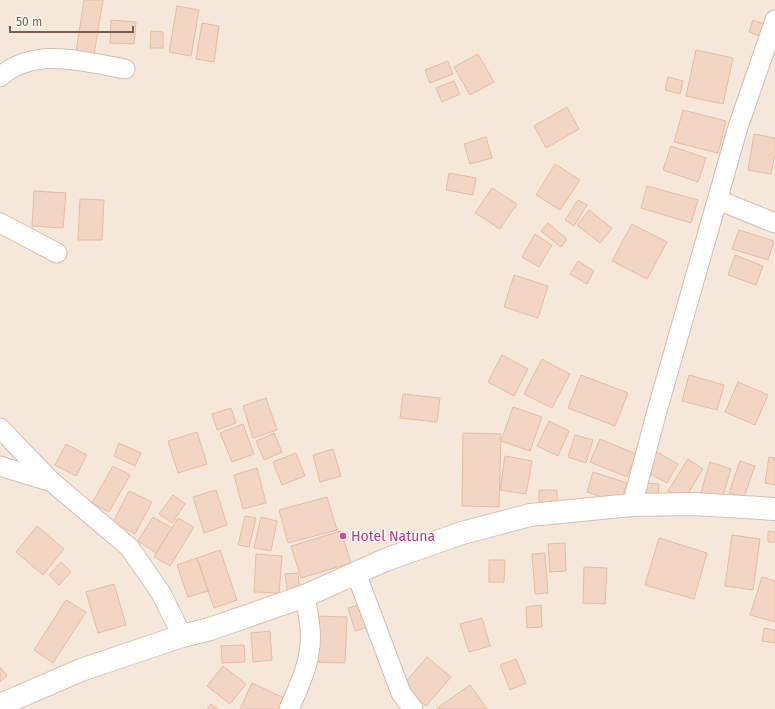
<svg xmlns="http://www.w3.org/2000/svg" width="775" height="709" font-family="'Fira Sans',sans-serif">
<style>
.residential{fill:#f5e8da}
.building{fill:#f3d5c3;stroke:#e6bba3}
.lines{fill:none;stroke-linecap:round;stroke-linejoin:round}
.street-casing{stroke:#d1beb0;stroke-width:21}
.secondary-casing{stroke:#d6c0b0;stroke-width:24}
.street{stroke:#fff;stroke-width:19}
.secondary{stroke:#fff;stroke-width:22}
.hotel-dot{fill:#d1479c;stroke:#fffaf3;stroke-width:1.5}
.labels{text-anchor:middle;stroke-width:3;stroke-linejoin:round;paint-order:stroke}
.hotel-label{font-size:14px;fill:#b23c85;stroke:#fffaf3;text-anchor:start}
</style>
<rect width="100%" height="100%" fill="#fdf6ec"/>
<rect class="residential" x="0" y="0" width="775" height="709"/>
<g class="building">
<polygon points="84,0 103,0 94,55 76,52"/>
<polygon points="177,6 199,10 191,56 169,52"/>
<polygon points="111,20 136,22 134,44 110,43"/>
<polygon points="753,20 767,25 762,37 749,32"/>
<polygon points="202,23 219,26 214,62 196,59"/>
<polygon points="151,31 163,32 163,48 150,48"/>
<polygon points="696,50 733,58 723,104 686,96"/>
<polygon points="478,54 494,82 470,95 454,67"/>
<polygon points="448,61 453,74 430,83 425,70"/>
<polygon points="668,77 683,81 680,94 665,90"/>
<polygon points="454,81 460,94 442,102 436,88"/>
<polygon points="567,107 579,129 546,148 534,126"/>
<polygon points="683,110 726,121 718,153 674,142"/>
<polygon points="754,134 775,138 775,154 771,174 748,170"/>
<polygon points="486,137 492,158 470,164 464,144"/>
<polygon points="671,146 706,158 698,182 663,170"/>
<polygon points="555,164 580,180 560,210 536,195"/>
<polygon points="449,173 476,178 473,195 446,190"/>
<polygon points="647,186 698,200 691,223 641,208"/>
<polygon points="492,188 517,204 500,229 475,213"/>
<polygon points="34,191 66,193 63,228 32,226"/>
<polygon points="80,199 104,200 102,240 78,240"/>
<polygon points="578,200 587,205 574,226 565,220"/>
<polygon points="589,210 612,228 600,243 577,225"/>
<polygon points="548,223 567,239 561,247 541,231"/>
<polygon points="632,224 667,242 647,279 612,261"/>
<polygon points="739,230 774,241 768,260 732,249"/>
<polygon points="535,234 552,245 539,267 522,257"/>
<polygon points="735,255 763,266 756,285 728,275"/>
<polygon points="578,261 594,271 587,284 570,274"/>
<polygon points="514,275 548,286 538,318 504,307"/>
<polygon points="502,355 528,369 514,396 488,382"/>
<polygon points="542,359 570,374 552,408 524,394"/>
<polygon points="581,375 628,393 615,426 568,408"/>
<polygon points="689,375 724,385 717,410 682,401"/>
<polygon points="738,382 768,395 755,425 725,412"/>
<polygon points="403,394 440,398 437,422 400,418"/>
<polygon points="266,398 277,430 253,438 243,406"/>
<polygon points="513,407 542,417 530,451 501,441"/>
<polygon points="231,408 236,423 217,430 212,414"/>
<polygon points="549,421 569,431 558,456 537,446"/>
<polygon points="243,424 254,454 232,462 220,433"/>
<polygon points="197,432 207,464 178,473 168,441"/>
<polygon points="274,433 282,452 264,460 256,441"/>
<polygon points="463,433 501,434 499,507 462,506"/>
<polygon points="575,435 593,440 586,463 568,457"/>
<polygon points="600,439 636,454 627,477 590,462"/>
<polygon points="119,443 141,453 135,466 114,456"/>
<polygon points="66,444 87,455 76,476 55,465"/>
<polygon points="333,449 341,476 320,482 313,455"/>
<polygon points="657,452 678,464 667,483 645,471"/>
<polygon points="296,453 305,476 282,485 273,462"/>
<polygon points="505,456 532,461 526,494 500,490"/>
<polygon points="769,457 775,458 775,485 765,483"/>
<polygon points="688,459 703,469 684,500 668,491"/>
<polygon points="740,461 755,466 744,497 729,493"/>
<polygon points="710,462 731,469 721,502 700,496"/>
<polygon points="113,466 130,475 109,512 92,503"/>
<polygon points="257,468 266,503 243,509 234,475"/>
<polygon points="593,472 627,483 620,503 587,492"/>
<polygon points="644,483 659,484 658,500 643,498"/>
<polygon points="216,490 227,525 204,533 193,497"/>
<rect x="539" y="490" width="18" height="17"/>
<polygon points="129,491 152,502 135,534 113,522"/>
<polygon points="173,495 185,504 172,523 159,514"/>
<polygon points="327,497 337,530 288,543 279,510"/>
<polygon points="245,516 256,518 249,547 238,545"/>
<polygon points="153,517 172,528 156,553 138,541"/>
<polygon points="261,517 277,521 271,551 254,548"/>
<polygon points="178,518 194,527 170,566 154,557"/>
<polygon points="37,526 64,549 43,575 16,552"/>
<polygon points="341,531 351,563 301,578 291,546"/>
<polygon points="768,531 775,532 775,542 768,542"/>
<polygon points="732,535 760,539 753,590 725,586"/>
<polygon points="659,538 707,553 694,599 645,585"/>
<polygon points="565,543 566,571 550,572 548,544"/>
<polygon points="220,550 237,600 214,608 197,558"/>
<polygon points="545,553 548,593 535,594 532,554"/>
<polygon points="256,554 282,556 279,593 254,592"/>
<polygon points="197,558 208,591 188,597 177,565"/>
<polygon points="489,560 505,560 504,582 489,582"/>
<polygon points="61,562 71,572 59,585 49,575"/>
<polygon points="584,567 607,568 605,604 583,603"/>
<polygon points="298,573 300,594 288,595 285,574"/>
<polygon points="762,577 775,581 775,622 750,615"/>
<polygon points="114,584 126,625 98,633 86,592"/>
<polygon points="66,600 86,612 53,663 34,650"/>
<polygon points="365,603 371,626 355,631 348,608"/>
<polygon points="541,605 542,627 527,628 526,607"/>
<polygon points="314,616 347,617 345,663 313,662"/>
<polygon points="482,618 490,646 469,652 460,624"/>
<polygon points="764,628 775,630 775,643 762,641"/>
<polygon points="270,631 272,660 253,662 251,633"/>
<polygon points="244,645 245,662 222,663 221,646"/>
<polygon points="427,657 451,677 426,706 402,686"/>
<polygon points="516,659 526,683 510,690 500,665"/>
<polygon points="223,666 246,684 230,704 207,686"/>
<polygon points="0,667 7,676 0,682"/>
<polygon points="252,683 284,698 279,709 240,709"/>
<polygon points="470,685 487,709 436,709"/>
<polygon points="211,704 218,709 207,709"/>
</g>
<g class="lines">
<defs>
<g id="street">
<path d="M0,77C34,46 85,62 125,69"/>
<polyline points="718,200 775,223"/>
<polyline points="0,223 57,253"/>
<polyline points="0,428 51,481"/>
<polyline points="0,466 52,482 129,547 161,593 182,636"/>
<polyline points="632,505 657,411 738,127 775,20"/>
<polyline points="356,573 401,693 413,709"/>
<path d="M289,709C297,691 306,672 309,653C313,634 308,615 305,596"/>
</g>
<polyline id="secondary" points="0,705 81,670 182,636 210,629 305,596 385,560 462,533 530,515 632,505 694,504 775,509"/>
</defs>
<use href="#street" class="street-casing"/>
<use href="#secondary" class="secondary-casing"/>
<use href="#street" class="street"/>
<use href="#secondary" class="secondary"/>
</g>
<circle class="hotel-dot" cx="343" cy="536" r="4"/>
<g class="labels">
<g class="hotel-label">
<text x="351" y="541">Hotel Natuna</text>
</g>
</g>
<path d="M10 26v6h123v-6" fill="none" stroke="#7a5c4d" stroke-width="2"/>
<text x="16" y="26" font-size="12" fill="#7a5c4d" stroke="#fffaf3" stroke-width="3" paint-order="stroke">50 m</text>
</svg>
